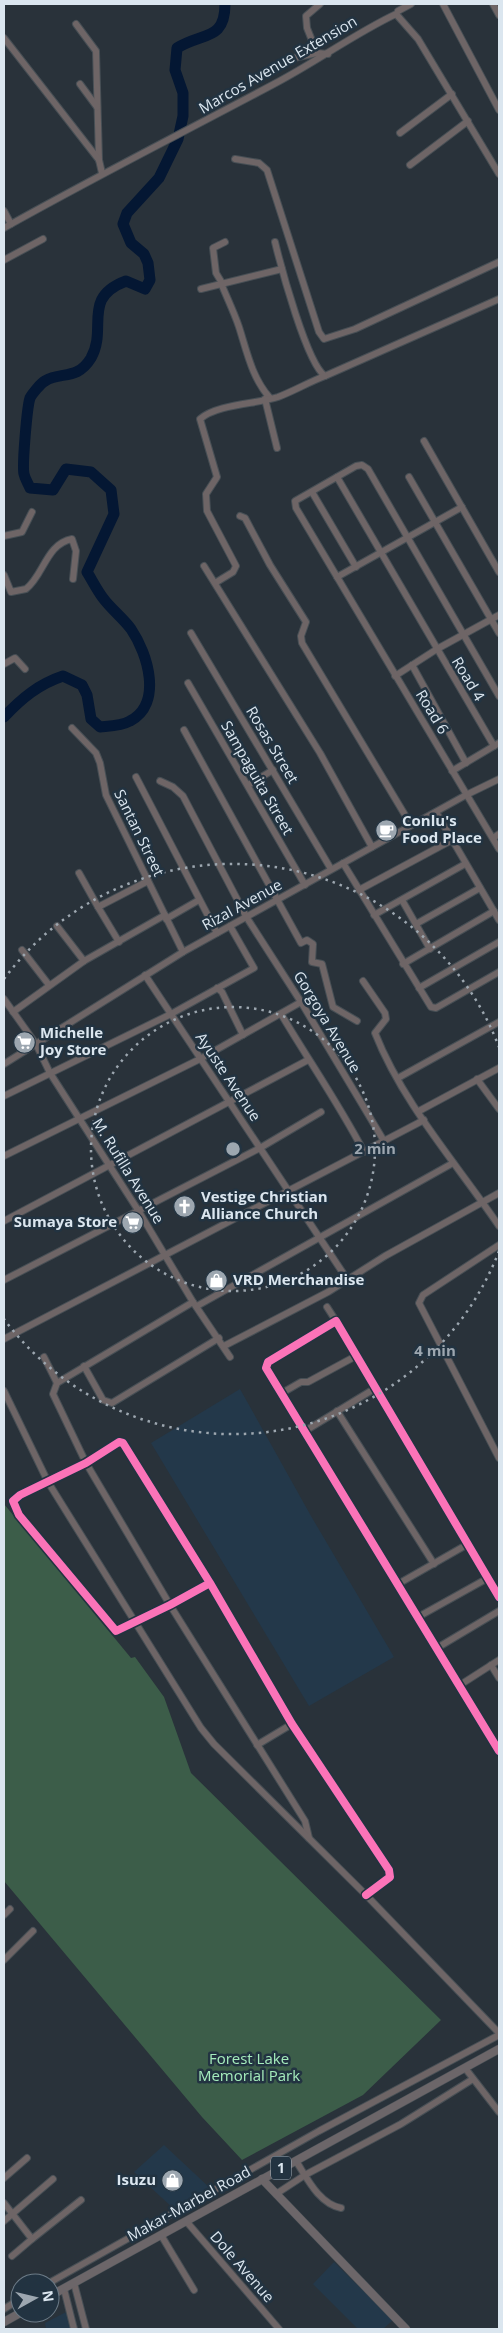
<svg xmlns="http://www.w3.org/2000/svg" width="503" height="2333" font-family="'Open Sans',sans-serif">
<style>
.built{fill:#23384a}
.green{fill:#3c5d49}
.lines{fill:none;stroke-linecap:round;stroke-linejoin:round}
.river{stroke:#041733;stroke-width:11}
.minor-casing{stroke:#474f55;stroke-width:8}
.major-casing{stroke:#474f55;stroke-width:9}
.minor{stroke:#6e6566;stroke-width:6}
.major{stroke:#6c6669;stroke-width:8}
.cycleway-casing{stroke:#223341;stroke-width:11}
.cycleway{stroke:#fb73b8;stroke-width:8}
.ring{fill:none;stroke:#9da7b0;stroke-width:2.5;stroke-dasharray:2.5 5}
.labels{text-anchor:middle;stroke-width:5;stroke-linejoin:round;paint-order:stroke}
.shield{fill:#223341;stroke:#a4b0bb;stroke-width:1}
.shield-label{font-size:14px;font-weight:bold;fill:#dbe6ef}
.street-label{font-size:15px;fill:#dbe6ef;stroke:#223341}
.poi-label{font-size:15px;font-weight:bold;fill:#dbe6ef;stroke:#223341;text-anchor:start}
.park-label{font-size:15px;fill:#a5ecbc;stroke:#223341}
.centre{fill:#9da7b0;stroke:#223341;stroke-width:2.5}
.ring-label{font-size:15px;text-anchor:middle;font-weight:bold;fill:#9da7b0;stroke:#223341;stroke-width:5;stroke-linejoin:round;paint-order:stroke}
</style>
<rect width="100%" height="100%" fill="#29323a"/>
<g class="built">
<polygon points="240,1389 311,1516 394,1657 309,1706 151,1443"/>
<polygon points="164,2145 211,2189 174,2209 134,2172"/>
<polygon points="334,2262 393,2320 383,2329 358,2329 313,2284"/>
<polygon points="68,2311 73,2329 46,2329 45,2323"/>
</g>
<polygon class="green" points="4,1504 131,1658 135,1657 164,1697 191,1773 441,2020 363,2095 242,2160 202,2117 4,1881"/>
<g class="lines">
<path class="river" d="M4,717C22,698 39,684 63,676L82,685L87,695L91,719L100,727C110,726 121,726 130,721C163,704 148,654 131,629C123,618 111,609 103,598C97,590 92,580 87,572L114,514L111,490L91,472L66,469L53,490L30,488C28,483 25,479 24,474C22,466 27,407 30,398C32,394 41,383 45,381C61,371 77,381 91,358C108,328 81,298 126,281L145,289L150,280L148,263L144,254L131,243L123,224L127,213L159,178L178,139L183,116V93L175,70L177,48C203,32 225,41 225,4"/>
<defs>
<g id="minor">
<polyline points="320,4 306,16 307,28 317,53 328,54"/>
<polyline points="443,4 499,110"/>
<polyline points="493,4 499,15"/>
<polyline points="398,11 411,4"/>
<polyline points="76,24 96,51 99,160"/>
<polyline points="4,38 99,160 102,173"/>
<polyline points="289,59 317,53"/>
<polyline points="80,84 97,107"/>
<polyline points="400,133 452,94"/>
<polyline points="235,159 259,163 267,170 319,332 324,339 355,329 499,262"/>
<polyline points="410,165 468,121"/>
<polyline points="4,211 11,224"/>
<path d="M4,228C93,178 184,132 274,84C316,62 354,34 396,14L418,39L499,174"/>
<path d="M275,242C281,267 307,364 325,376L499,299"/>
<polyline points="4,260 43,239"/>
<path d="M221,283C227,298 234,312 239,327C247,352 252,378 270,398"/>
<polyline points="222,283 216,273 213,248 225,242"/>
<polyline points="201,289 282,269"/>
<polyline points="265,399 277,448"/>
<polyline points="424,441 499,572"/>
<polyline points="337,477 494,746"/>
<polyline points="409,477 499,633"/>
<polyline points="312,492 356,567"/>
<polyline points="240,516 245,518 270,565 306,622 301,636 302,643 411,825"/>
<polyline points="4,536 22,532 32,512"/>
<polyline points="204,566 320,753 372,847"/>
<path d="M4,575L11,592L26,589C44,575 46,544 72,539L76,551L73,579"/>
<polyline points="337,577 462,507"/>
<path d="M215,583L233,572L236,566L207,511L206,494L217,477L200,419C217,404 257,404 278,397C294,391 309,382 325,376"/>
<polyline points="191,633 331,869"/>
<polyline points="4,664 15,658 25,669"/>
<polyline points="412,665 466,763"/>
<polyline points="395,676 437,649 499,615"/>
<polyline points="188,683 305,885"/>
<polyline points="499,696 368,469 362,465 356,466 295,501 296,508 499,849"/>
<polyline points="72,728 96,753 100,763 106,795 183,952"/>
<polyline points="184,730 301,943 307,940 313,944 312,962 322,964 333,1007 357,1021"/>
<polyline points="452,771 499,743"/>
<polyline points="136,777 217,933"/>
<polyline points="160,781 173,787 183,796 247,918 301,1002 384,1141"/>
<polyline points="248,785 273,770"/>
<polyline points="436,812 499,920"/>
<polyline points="493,838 499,834"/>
<polyline points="343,863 431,1007 436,1008 499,972"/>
<polyline points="79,873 98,907"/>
<polyline points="359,890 452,840"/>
<polyline points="402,900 430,949"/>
<polyline points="374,915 465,864"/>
<polyline points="166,919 199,900"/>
<polyline points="416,924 480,888"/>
<polyline points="57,926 84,961"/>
<polyline points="119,942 98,907 148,881"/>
<polyline points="22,950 49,985"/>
<polyline points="403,964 494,911"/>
<polyline points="145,975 347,1279"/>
<path d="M363,981L385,1013L386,1019L375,1033C403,1104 457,1164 499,1226"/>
<polyline points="217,988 222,992 243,1035"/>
<polyline points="419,988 499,942"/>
<polyline points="4,999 36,1044 50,1073 138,1210 193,1302 230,1357"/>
<polyline points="13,1012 84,961 165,915"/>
<path d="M281,1014C309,1061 339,1104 364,1152"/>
<polyline points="4,1064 183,952 466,795 499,779"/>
<polyline points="398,1078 499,1022"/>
<polyline points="477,1079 499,1109"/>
<polyline points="4,1096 171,1014 254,968 230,926"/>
<polyline points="419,1111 499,1068"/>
<polyline points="4,1156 200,1059 301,1002"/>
<polyline points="4,1221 308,1060"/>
<polyline points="499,1245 423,1295 419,1303 499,1458"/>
<polyline points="4,1280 260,1148 321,1112"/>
<polyline points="193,1302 57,1383 53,1394 86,1463 170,1605 305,1821 309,1838"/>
<polyline points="197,1306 453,1163"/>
<polyline points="327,1307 336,1321"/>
<polyline points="4,1339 424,1120"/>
<polyline points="224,1346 328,1292 385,1256 499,1193"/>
<polyline points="44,1357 57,1383"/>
<polyline points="84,1366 103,1400 112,1403 219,1338"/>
<polyline points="4,1391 48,1482 201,1728 214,1744 366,1895 499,2033"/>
<polyline points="282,1393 301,1382 308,1382 356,1356"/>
<polyline points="337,1411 434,1564"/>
<polyline points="305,1431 374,1389"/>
<polyline points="210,1583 170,1605 116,1631 19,1515 13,1501 20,1495 86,1463 119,1442 123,1443 210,1583 292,1724 389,1870 390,1877 366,1895"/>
<polyline points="398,1584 468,1544"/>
<polyline points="499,1597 336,1321 268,1362 266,1368 499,1751"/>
<polyline points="418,1617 488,1578"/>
<polyline points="437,1648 499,1611"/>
<polyline points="491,1665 499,1678"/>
<polyline points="460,1685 499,1660"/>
<polyline points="257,1745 292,1724"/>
<polyline points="4,1915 10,1909"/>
<polyline points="4,1960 33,1931"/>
<polyline points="465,2068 499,2112"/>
<path d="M296,2161C307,2178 319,2204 341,2208"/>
<polyline points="4,2178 27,2158"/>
<polyline points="276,2194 305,2175 401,2124 473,2079"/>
<polyline points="4,2203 32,2239 81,2200"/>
<polyline points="4,2221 53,2179"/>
<polyline points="186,2221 279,2329"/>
<polyline points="161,2235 194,2290"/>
<polyline points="12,2256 32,2239"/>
<polyline points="49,2283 319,2131 499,2035"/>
<polyline points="74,2283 86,2329"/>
<polyline points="64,2289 74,2329"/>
<polyline points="4,2309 20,2299"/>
</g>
<g id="major">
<polyline points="262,2179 406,2329"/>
<polyline points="50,2296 499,2049"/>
<polyline points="4,2322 20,2313"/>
</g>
</defs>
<use href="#minor" class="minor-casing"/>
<use href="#major" class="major-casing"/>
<use href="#minor" class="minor"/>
<use href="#major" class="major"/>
<defs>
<g id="cycleway">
<polyline points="210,1583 170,1605 116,1631 19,1515 13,1501 20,1495 86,1463 119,1442 123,1443 210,1583 292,1724 389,1870 390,1877 366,1895"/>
<polyline points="499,1597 336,1321 268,1362 266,1368 499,1751"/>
</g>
</defs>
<use href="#cycleway" class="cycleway-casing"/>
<use href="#cycleway" class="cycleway"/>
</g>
<g class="ring">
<circle cx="233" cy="1149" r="142"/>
<path d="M499 1251A285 285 0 0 1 4 1319M4 979A285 285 0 0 1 499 1047"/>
</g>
<defs>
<symbol id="cafe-disc" viewBox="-11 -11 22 22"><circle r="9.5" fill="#9da7b0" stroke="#223341"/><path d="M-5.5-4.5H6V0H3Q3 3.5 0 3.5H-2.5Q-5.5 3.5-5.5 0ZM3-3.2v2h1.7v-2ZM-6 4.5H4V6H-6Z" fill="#fff"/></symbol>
<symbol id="supermarket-disc" viewBox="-11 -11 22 22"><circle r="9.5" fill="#9da7b0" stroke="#223341"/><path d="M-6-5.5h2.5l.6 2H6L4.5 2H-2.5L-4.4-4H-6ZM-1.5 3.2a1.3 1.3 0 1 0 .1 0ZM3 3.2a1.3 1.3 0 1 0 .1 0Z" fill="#fff"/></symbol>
<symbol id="church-disc" viewBox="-11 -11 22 22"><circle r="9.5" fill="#9da7b0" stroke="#223341"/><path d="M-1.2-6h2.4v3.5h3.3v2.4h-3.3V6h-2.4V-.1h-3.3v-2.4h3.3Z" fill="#fff"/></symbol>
<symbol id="shop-disc" viewBox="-11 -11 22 22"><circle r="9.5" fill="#9da7b0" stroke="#223341"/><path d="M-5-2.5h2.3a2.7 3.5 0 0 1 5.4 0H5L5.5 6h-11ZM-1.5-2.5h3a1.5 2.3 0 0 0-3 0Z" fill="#fff"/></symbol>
</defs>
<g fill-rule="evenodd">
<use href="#cafe-disc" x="374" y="818" width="25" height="25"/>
<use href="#supermarket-disc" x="12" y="1030" width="25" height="25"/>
<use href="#church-disc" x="172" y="1194" width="25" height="25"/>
<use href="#supermarket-disc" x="120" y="1210" width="25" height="25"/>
<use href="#shop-disc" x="204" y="1268" width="25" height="25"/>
<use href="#shop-disc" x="160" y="2168" width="25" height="25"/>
</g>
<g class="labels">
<rect class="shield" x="271" y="2156.5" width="20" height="23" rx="4"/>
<g class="shield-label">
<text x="281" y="2173">1</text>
</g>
<g class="street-label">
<text transform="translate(278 65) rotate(-30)" y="5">Marcos Avenue Extension</text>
<text transform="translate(468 679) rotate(59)" y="5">Road 4</text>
<text transform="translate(432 712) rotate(59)" y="5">Road 6</text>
<text transform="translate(272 745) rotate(59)" y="5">Rosas Street</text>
<text transform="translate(257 778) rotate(60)" y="5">Sampaguita Street</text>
<text transform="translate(139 833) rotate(64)" y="5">Santan Street</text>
<text transform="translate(242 905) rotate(-29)" y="5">Rizal Avenue</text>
<text transform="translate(327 1022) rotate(59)" y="5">Gorgoya Avenue</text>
<text transform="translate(228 1077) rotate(56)" y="5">Ayuste Avenue</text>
<text transform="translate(128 1171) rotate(58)" y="5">M. Rufilla Avenue</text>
<text transform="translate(189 2204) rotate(-29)" y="5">Makar-Marbel Road</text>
<text transform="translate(242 2267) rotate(49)" y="5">Dole Avenue</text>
</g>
<g class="poi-label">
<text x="402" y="826">Conlu's<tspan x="402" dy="17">Food Place</tspan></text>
<text x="40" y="1038">Michelle<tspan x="40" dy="17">Joy Store</tspan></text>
<text x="201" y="1202">Vestige Christian<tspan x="201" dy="17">Alliance Church</tspan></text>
<text x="117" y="1227" text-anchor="end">Sumaya Store</text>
<text x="233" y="1285">VRD Merchandise</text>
<text x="156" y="2185" text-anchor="end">Isuzu</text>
</g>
<g class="park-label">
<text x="249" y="2064">Forest Lake<tspan x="249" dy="17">Memorial Park</tspan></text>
</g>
</g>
<circle cx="233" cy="1149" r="8" class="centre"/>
<g class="ring-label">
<text x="375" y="1154">2 min</text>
<text x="435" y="1356">4 min</text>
</g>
<rect width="503" height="2333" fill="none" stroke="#dbe6ef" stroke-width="10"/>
<g transform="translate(35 2298) rotate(82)"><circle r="24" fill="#223341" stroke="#6c7b87"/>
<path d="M0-4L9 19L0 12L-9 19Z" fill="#9da7b0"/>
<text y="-8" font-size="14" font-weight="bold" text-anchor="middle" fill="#dbe6ef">N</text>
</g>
</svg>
